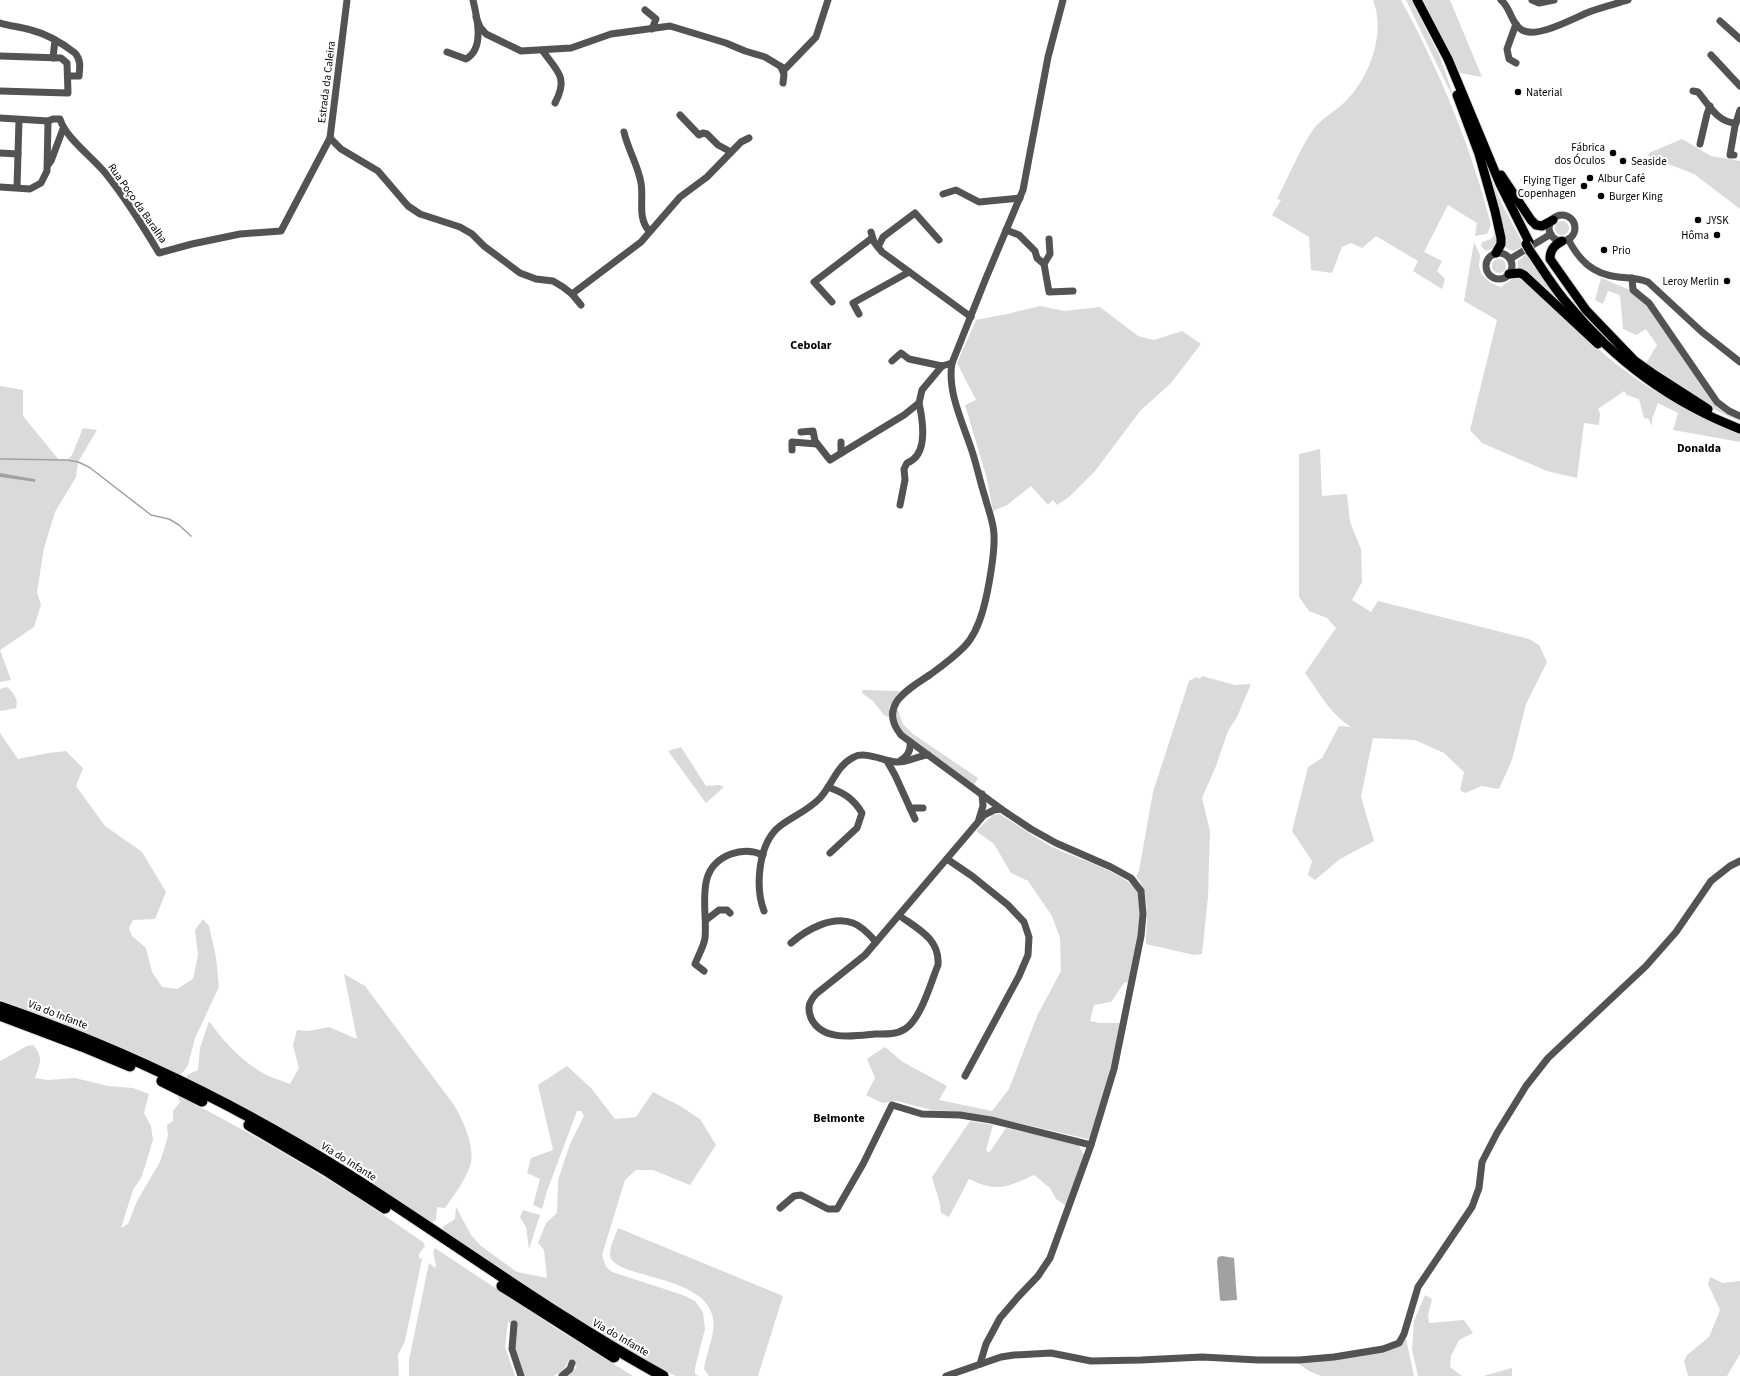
<svg xmlns="http://www.w3.org/2000/svg" width="1740" height="1376" font-family="'Source Sans 3',sans-serif">
<style>
.green{fill:#dadada}
.water{fill:#a1a1a1}
.lines{fill:none;stroke-linecap:round;stroke-linejoin:round}
.stream{stroke:#a1a1a1;stroke-width:1.5}
.major-casing{stroke:#dbdbdb;stroke-width:11}
.highway-casing{stroke:#dbdbdb;stroke-width:13}
.minor{stroke:#535353;stroke-width:7}
.major{stroke:#000;stroke-width:9}
.highway{stroke:#000;stroke-width:11}
.major-bridge-casing{stroke:#dbdbdb;stroke-width:11;stroke-linecap:butt}
.major-bridge{stroke:#000;stroke-width:9}
.poi-dot{fill:#000;stroke:#fff;stroke-width:1.5}
.labels{text-anchor:middle;stroke-width:4;stroke-linejoin:round;paint-order:stroke}
.street-label{font-size:11px;fill:#000;stroke:#fff}
.poi-label{font-size:11px;fill:#000;stroke:#fff;text-anchor:start}
.neighbourhood-label{font-size:12px;font-weight:bold;fill:#000;stroke:#fff}
</style>
<rect width="100%" height="100%" fill="#fff"/>
<g class="green">
<path d="M1373,0H1401C1440,72 1471,146 1491,225L1487,234L1475,236L1477,223L1448,205L1424,252L1442,261L1437,271L1445,279L1442,289L1413,271L1418,261L1376,236L1362,248L1351,243L1342,247L1332,273L1311,270L1309,237L1272,215L1281,200L1277,199C1288,178 1299,151 1312,131C1320,119 1336,111 1346,101C1370,76 1386,33 1373,0Z"/>
<polygon points="1406,0 1411,0 1440,57 1457,106"/>
<polygon points="1422,0 1450,0 1482,77 1460,73"/>
<polygon points="1682,139 1711,156 1740,161 1740,209 1694,174 1648,156 1649,153"/>
<polygon points="1487,169 1502,204 1524,246 1513,251 1506,248 1506,240"/>
<circle cx="1562" cy="228" r="7"/>
<polygon points="1496,233 1497,246 1486,251 1481,246 1482,242 1491,239"/>
<path d="M1474,242L1480,255L1479,266L1481,274L1491,283L1501,287L1515,277L1521,278C1558,312 1594,349 1635,378C1667,401 1704,417 1740,433V442L1673,430L1678,413L1658,403L1652,419V427L1649,419L1644,418L1639,399L1627,395L1624,391L1598,409L1600,413L1599,425L1584,423L1577,478L1547,471L1482,443L1470,430L1497,320L1464,301Z"/>
<polygon points="1527,253 1570,312 1518,269 1518,261"/>
<circle cx="1499" cy="266" r="7"/>
<path d="M1601,278L1628,289L1641,297L1713,402L1721,409L1740,417V421C1705,408 1676,387 1645,365L1657,345L1646,329L1636,335L1623,329L1620,295L1608,291L1603,304L1595,300Z"/>
<polygon points="1040,306 1065,311 1100,307 1138,336 1154,340 1182,331 1201,344 1171,383 1140,411 1095,471 1069,497 1057,505 1053,500 1048,505 1031,486 1007,505 993,511 987,479 965,405 976,400 957,363 976,320 1007,314"/>
<polygon points="0,386 23,390 23,416 59,460 67,460 72,455 83,428 97,430 78,462 76,477 55,512 44,548 37,592 41,605 34,627 0,650 11,680 0,682 0,477 35,482 35,479 0,473"/>
<path d="M1320,449L1322,496L1347,494L1350,522L1361,549L1362,582L1352,600L1371,612L1378,601L1529,639L1539,645L1547,662L1526,704L1512,760L1499,789L1482,786L1465,793L1460,790L1464,772L1444,753L1415,740L1373,738L1361,797L1374,841L1340,859L1315,880L1308,875L1312,861L1292,831L1308,767L1322,758L1339,726L1351,727C1328,712 1321,694 1305,673L1336,628L1327,618L1309,611L1299,597V454Z"/>
<path d="M1202,676L1235,685L1251,684L1237,717L1228,731L1216,766L1202,798L1210,831L1208,897L1202,954L1194,955L1146,944C1146,926 1151,889 1136,877L1139,871L1153,792L1189,681L1197,677L1200,679Z"/>
<path d="M7,687C13,692 19,700 16,708L0,711V689Z"/>
<polygon points="863,690 900,691 889,707 889,717 884,715 873,701 862,693"/>
<polygon points="897,708 903,724 913,734 978,778 974,785 910,741 897,728 895,711"/>
<polygon points="0,733 18,759 48,753 66,751 83,768 76,786 105,826 142,852 166,892 155,919 133,920 129,928 132,936 146,948 152,972 162,987 177,989 193,979 198,955 195,930 203,919 209,926 216,957 219,987 195,1038 188,1065 184,1071 180,1075 59,1022 0,1000"/>
<polygon points="681,747 706,786 719,785 724,787 706,803 668,751"/>
<path d="M999,814C1016,824 1032,835 1048,845C1068,856 1128,872 1137,892C1146,912 1133,960 1129,982L1124,983L1111,1002L1094,1005L1090,1021L1100,1023H1121L1102,1102L1092,1136L1088,1139L1001,1119L963,1112L932,1110L897,1101L882,1103L866,1095L875,1078L867,1059L885,1047L903,1062L947,1086L939,1100L992,1111L1009,1089L1037,1016L1061,971L1060,938L1052,916L1028,881L1011,873L994,844L976,831L993,815Z"/>
<path d="M344,974L365,986L454,1105C463,1120 476,1148 470,1166C465,1181 454,1195 445,1208L437,1207L436,1220L430,1223C354,1168 271,1121 187,1078V1075L198,1070L200,1048L209,1021C222,1040 241,1060 261,1072C269,1077 280,1080 290,1084L299,1068L293,1045L297,1030L308,1031L329,1027L357,1039Z"/>
<path d="M33,1045C44,1057 40,1064 35,1078L48,1080L75,1078L108,1086L133,1088L149,1094L144,1113L151,1126L153,1140L146,1163L141,1178L133,1190L121,1228L128,1224L137,1201L160,1162L168,1136L167,1125L173,1121V1111L180,1102L177,1095C263,1139 345,1187 423,1242L425,1246L419,1254V1258L422,1259L405,1341L398,1355L399,1376H0V1061L27,1046Z"/>
<polygon points="567,1066 591,1088 615,1119 636,1117 653,1092 680,1106 700,1119 716,1145 690,1185 653,1170 636,1170 625,1180 602,1255 606,1267 612,1272 683,1295 695,1301 703,1312 705,1329 695,1368 695,1374 699,1376 676,1376 664,1370 602,1334 513,1278 442,1230 444,1226 455,1219 456,1207 471,1235 481,1246 517,1272 547,1278 544,1250 538,1243 546,1223 557,1213 558,1180 570,1144 584,1116 581,1111 577,1111 547,1191 542,1209 533,1205 540,1179 527,1173 531,1158 553,1150 538,1085"/>
<path d="M970,1121L993,1125L986,1150L989,1153L1006,1128L1078,1144L1084,1155L1068,1203L1065,1205L1056,1199L1050,1188L1034,1175C1007,1187 998,1193 969,1179L949,1217L941,1213L940,1204L932,1177Z"/>
<polygon points="523,1210 540,1215 529,1249 526,1227 520,1217"/>
<path d="M618,1228L783,1296L758,1376H709L704,1369C706,1353 716,1334 713,1318C705,1273 609,1279 610,1254C610,1246 615,1236 618,1228Z"/>
<polygon points="435,1248 557,1329 633,1376 565,1376 577,1367 569,1360 562,1372 553,1376 524,1376 515,1347 516,1325 508,1322 505,1347 515,1376 409,1376 409,1360 429,1263 435,1268 436,1265 433,1252"/>
<polygon points="1710,1277 1723,1283 1740,1281 1740,1354 1727,1376 1688,1376 1684,1361 1687,1355 1709,1337 1720,1310 1708,1284"/>
<polygon points="1425,1295 1432,1299 1428,1315 1429,1323 1464,1320 1473,1333 1459,1340 1451,1356 1450,1367 1462,1376 1418,1376 1412,1350 1414,1321"/>
<polygon points="1406,1339 1414,1376 1321,1376 1309,1371 1296,1362 1393,1348"/>
<polygon points="1512,1368 1512,1376 1483,1376"/>
</g>
<g class="water">
<polygon points="0,473 35,479 35,482 0,477"/>
<polygon points="1222,1256 1234,1258 1237,1300 1222,1301 1220,1300 1217,1261 1218,1257"/>
</g>
<g class="lines">
<polyline class="stream" points="0,459 67,460 78,462 89,467 151,515 169,519 179,525 191,536"/>
<defs>
<g id="major">
<polyline points="1417,0 1448,59 1500,184 1529,242"/>
<polyline points="1457,95 1479,154 1495,211 1501,238 1501,244 1496,253"/>
<polyline points="1501,175 1531,220 1536,225 1542,226 1553,220"/>
<path d="M1562,241C1555,245 1550,249 1550,259L1586,310L1635,361L1652,373L1708,409"/>
<path d="M1530,251C1542,268 1553,287 1567,303C1613,359 1672,403 1740,429"/>
<polyline points="1509,274 1520,273 1524,275 1598,344"/>
</g>
<g id="highway">
<path d="M0,1007C122,1049 238,1105 347,1174C453,1241 553,1316 663,1376"/>
<polyline points="0,1015 82,1046 130,1066"/>
<polyline points="162,1081 202,1101"/>
<polyline points="249,1125 329,1172 385,1208"/>
<polyline points="502,1286 614,1357"/>
</g>
</defs>
<use href="#major" class="major-casing"/>
<use href="#highway" class="highway-casing"/>
<g class="minor">
<polyline points="347,0 330,138 341,149 378,171 408,206 420,214 460,227 472,234 484,246 520,273 536,279 553,281 563,287 572,294"/>
<path d="M1501,0C1511,8 1511,24 1522,30C1537,39 1574,18 1589,12C1602,7 1615,4 1628,0"/>
<polyline points="1532,0 1539,3 1554,0"/>
<polyline points="645,10 656,19 652,29"/>
<polyline points="476,17 480,27 486,34 521,51 571,48 611,34 670,26 726,43 745,51 765,57 785,69 816,37 828,0"/>
<polyline points="1720,21 1740,39"/>
<path d="M0,23C10,26 21,27 31,30C47,34 62,43 75,53C81,60 80,67 79,76H68"/>
<polyline points="1516,24 1507,49 1509,59 1516,63"/>
<path d="M542,50C557,71 569,77 555,103"/>
<path d="M447,52L466,59C485,49 477,17 473,0"/>
<polyline points="1711,55 1740,86"/>
<polyline points="0,56 61,58 67,63 68,93 0,91"/>
<polyline points="53,58 55,40"/>
<polyline points="781,67 784,74 783,83"/>
<path d="M1693,91L1698,92C1709,105 1718,123 1736,123"/>
<polyline points="680,115 699,135 703,133 707,134 718,145 731,152"/>
<path d="M0,118L48,121L53,119H60C66,139 94,158 107,175C127,200 143,226 159,253L192,244L240,234L281,231L330,138"/>
<path d="M624,132C628,150 638,165 641,183C644,200 637,217 649,231"/>
<polyline points="1700,144 1707,114 1710,106"/>
<polyline points="0,153 18,154"/>
<polyline points="1734,155 1730,155 1735,126 1740,110"/>
<polyline points="48,165 51,161 63,129"/>
<polyline points="0,187 30,189 41,183 47,171 48,121"/>
<polyline points="17,187 19,120"/>
<polyline points="943,194 956,190 979,202 1020,198"/>
<circle cx="1562" cy="228" r="13"/>
<polyline points="1006,230 1019,235 1035,251 1037,258 1044,264 1049,292 1073,291"/>
<polyline points="871,232 874,242 882,252 971,317"/>
<path d="M1568,239C1579,260 1592,274 1618,277C1628,278 1638,278 1648,282L1702,332L1740,362"/>
<polyline points="878,247 883,237 915,213 939,240"/>
<circle cx="1499" cy="266" r="13"/>
<polyline points="1510,259 1551,234"/>
<polyline points="1044,264 1050,254 1049,239"/>
<polyline points="1632,278 1633,290 1649,303 1717,402 1729,411 1740,416"/>
<polyline points="832,302 814,282 872,238"/>
<polyline points="581,305 572,294 641,242 680,197 707,177 741,142 749,138"/>
<polyline points="859,314 853,303 909,272"/>
<polyline points="892,361 901,353 909,359 942,366"/>
<polyline points="801,432 813,431 815,441 830,460 904,415 919,403 922,390 942,366 952,363"/>
<polyline points="841,442 841,453"/>
<polyline points="792,450 792,442 817,444"/>
<path d="M900,505L905,480L904,469L907,463C929,455 923,421 919,403"/>
<path d="M901,760C908,756 911,750 910,742"/>
<polyline points="887,761 895,775 915,819"/>
<path d="M828,787C844,793 853,798 862,813L857,828L830,853"/>
<polyline points="910,808 923,808"/>
<polyline points="979,819 983,806 982,794"/>
<polyline points="947,859 972,876 1008,905 1024,922 1029,937 1028,955 1019,976 965,1076"/>
<path d="M764,911C755,887 758,843 780,826C793,816 809,810 820,798C832,785 837,765 854,757C865,751 884,761 896,762C907,763 917,756 928,755"/>
<path d="M900,916C918,929 940,939 938,965C931,982 921,1019 905,1029C896,1035 884,1034 875,1034C855,1036 822,1042 811,1018C807,1008 809,1002 816,994L865,955L984,815L994,810L1001,809"/>
<polyline points="706,920 719,910 727,910 730,913"/>
<path d="M791,943C806,930 832,915 853,923C862,926 870,935 876,942"/>
<path d="M704,971L695,964C698,956 704,946 705,938C708,908 693,868 731,854C742,850 752,850 763,855"/>
<polyline points="780,1208 794,1196 801,1195 828,1209 837,1209 863,1164 892,1105 922,1114 960,1115 991,1120 1091,1145"/>
<polyline points="514,1324 512,1349 521,1376"/>
<path d="M980,1364L986,1344L1000,1318L1018,1297L1038,1276L1050,1258L1091,1145L1114,1069L1141,936L1143,914L1141,891L1131,878L1111,867L1056,843L1031,829L1004,811L901,735C877,705 909,689 931,674C942,666 954,657 964,647C974,637 979,624 983,610C988,592 995,554 994,535C994,523 988,509 985,497C980,482 977,466 972,451C963,423 947,392 952,363L986,278L1023,190L1048,57L1063,0"/>
<polyline points="562,1376 570,1369 572,1363"/>
<polyline points="946,1376 1001,1357 1014,1355 1051,1353 1091,1361 1141,1360 1202,1357 1258,1360 1299,1360 1334,1357 1383,1349 1399,1343 1404,1334 1418,1287 1472,1207 1479,1188 1482,1162 1497,1133 1526,1086 1548,1058 1646,966 1676,932 1711,881 1730,866 1740,861"/>
</g>
<use href="#major" class="major"/>
<use href="#highway" class="highway"/>
<defs>
<polyline id="major-bridge" points="1526,244 1530,251"/>
</defs>
<use href="#major-bridge" class="major-bridge-casing"/>
<use href="#major-bridge" class="major-bridge"/>
</g>
<g class="poi-dot">
<circle cx="1518" cy="92" r="4"/>
<circle cx="1613" cy="153" r="4"/>
<circle cx="1623" cy="161" r="4"/>
<circle cx="1590" cy="178" r="4"/>
<circle cx="1584" cy="186" r="4"/>
<circle cx="1601" cy="196" r="4"/>
<circle cx="1698" cy="220" r="4"/>
<circle cx="1717" cy="235" r="4"/>
<circle cx="1604" cy="250" r="4"/>
<circle cx="1727" cy="281" r="4"/>
</g>
<g class="labels">
<g class="street-label">
<text transform="translate(326 82) rotate(-83)" y="4">Estrada da Caleira</text>
<text transform="translate(138 203) rotate(55)" y="4">Rua Poço da Baralha</text>
<text transform="translate(58 1014) rotate(21)" y="4">Via do Infante</text>
<text transform="translate(349 1161) rotate(32)" y="4">Via do Infante</text>
<text transform="translate(621 1337) rotate(30)" y="4">Via do Infante</text>
</g>
<g class="poi-label">
<text x="1526" y="96">Naterial</text>
<text x="1605" y="151" text-anchor="end">Fábrica<tspan x="1605" dy="13">dos Óculos</tspan></text>
<text x="1631" y="165">Seaside</text>
<text x="1598" y="182">Albur Café</text>
<text x="1576" y="184" text-anchor="end">Flying Tiger<tspan x="1576" dy="13">Copenhagen</tspan></text>
<text x="1609" y="200">Burger King</text>
<text x="1706" y="224">JYSK</text>
<text x="1709" y="239" text-anchor="end">Hôma</text>
<text x="1612" y="254">Prio</text>
<text x="1719" y="285" text-anchor="end">Leroy Merlin</text>
</g>
<g class="neighbourhood-label">
<text x="811" y="349">Cebolar</text>
<text x="1699" y="452">Donalda</text>
<text x="839" y="1122">Belmonte</text>
</g>
</g>
</svg>
